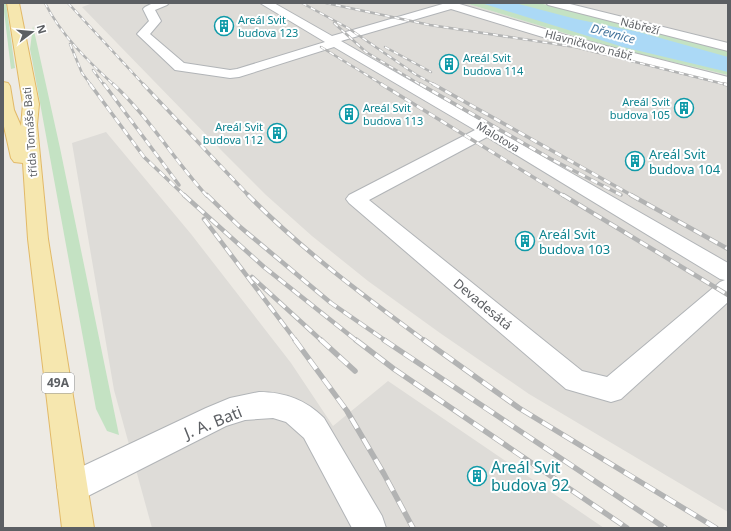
<svg xmlns="http://www.w3.org/2000/svg" width="731" height="531" font-family="'Noto Sans',sans-serif">
<style>
.industrial{fill:#dedcd8}
.green{fill:#c4e2c3}
.water{fill:#abd9f6}
.lines{fill:none;stroke-linecap:round;stroke-linejoin:round}
.minor-casing{stroke:#b1b4b7;stroke-width:2}
.major-casing{stroke:#e2b967;stroke-width:2}
.minor{fill:#fff;fill-rule:evenodd}
.major{fill:#f6e7af;fill-rule:evenodd}
.rail-far3-casing{stroke:#b2b3b3;stroke-width:2.5}
.rail-far2-casing{stroke:#b2b3b3;stroke-width:3.5}
.rail-far1-casing{stroke:#b2b3b3;stroke-width:4.5}
.rail-casing{stroke:#b2b3b3;stroke-width:5.5}
.rail-far3{stroke:#fff;stroke-width:1.5;stroke-dasharray:5;stroke-linecap:butt}
.rail-far2{stroke:#fff;stroke-width:2.5;stroke-dasharray:7;stroke-linecap:butt}
.rail-far1{stroke:#fff;stroke-width:3;stroke-dasharray:9;stroke-linecap:butt}
.rail{stroke:#fff;stroke-width:4;stroke-dasharray:12;stroke-linecap:butt}
.labels{text-anchor:middle;stroke-width:4;stroke-linejoin:round;paint-order:stroke}
.far-culture-label{font-size:11px;fill:#0d838f;stroke:#fff;text-anchor:start}
.far-street-label{font-size:11px;fill:#5c5f63;stroke:#fff}
.far-water-label{font-size:12px;font-style:italic;fill:#47769d;stroke:#fff}
.shield{fill:#fff;stroke:#8d8f92;stroke-width:1}
.shield-label{font-size:12px;font-weight:bold;fill:#5c5f63}
.culture-label{font-size:13px;fill:#0d838f;stroke:#fff;text-anchor:start}
.street-label{font-size:13px;fill:#5c5f63;stroke:#fff}
.near-street-label{font-size:16px;fill:#5c5f63;stroke:#fff}
.near-culture-label{font-size:16px;fill:#0d838f;stroke:#fff;text-anchor:start}
</style>
<rect width="100%" height="100%" fill="#edeae4"/>
<g class="industrial">
<polygon points="93,3 465,3 614,48 728,75 728,512 529,394 440,333 368,281 312,236 266,195 222,151 82,7"/>
<polygon points="562,3 728,3 728,45"/>
<polygon points="106,132 191,234 291,363 333,426 388,381 604,528 152,528 114,390 72,143"/>
</g>
<g class="green">
<polygon points="3,3 6,3 15,68 11,69"/>
<polygon points="465,3 539,3 728,50 728,75 614,48"/>
<polygon points="33,26 60,148 119,435 107,431 96,409 32,59 30,49"/>
</g>
<polygon class="water" points="481,3 515,3 576,19 639,32 728,57 728,72 623,47"/>
<g class="lines">
<defs>
<g id="minor">
<path d="M153,3H169L167,5L155,10L161,21L150,34L184,63L230,70L237,69L325,42L260,3H274L332,36L446,3H456L579,39L728,77V85L569,45L451,9L341,41L728,263V302L621,399L611,402L566,389L349,203L346,199L349,195L475,130L334,47L239,77L230,78L175,70L137,34L149,21L143,9L145,7ZM487,137L720,279L725,280L720,282L607,377L582,371L369,200Z"/>
<polygon points="546,3 566,3 728,43 728,51 548,5"/>
<path d="M259,392C285,392 306,400 324,418L382,516L386,528H352L304,438L286,422L273,418L245,420L226,426L84,498L73,503L62,498L57,487L62,476L206,408L230,398Z"/>
</g>
<polygon id="major" points="7,3 19,3 39,104 37,125 48,239 94,528 62,528 28,239 23,163 14,162 11,158 3,122 3,82 8,83 10,86 14,110 21,126 23,104"/>
</defs>
<use href="#minor" class="minor-casing"/>
<use href="#major" class="major-casing"/>
<use href="#minor" class="minor"/>
<use href="#major" class="major"/>
<defs>
<g id="rail-far3">
<path d="M45,3C61,35 88,61 114,85"/>
<polyline points="68,3 144,85"/>
<polyline points="302,3 348,28 415,74 435,85"/>
<polyline points="326,3 430,25 575,47 728,85"/>
<polyline points="334,23 366,52 421,85"/>
<polyline points="70,44 82,73 91,85"/>
<polyline points="321,47 383,85"/>
<polyline points="385,47 431,72"/>
<polyline points="93,70 104,85"/>
</g>
<g id="rail-far2">
<polyline points="90,84 144,157 185,196"/>
<polyline points="104,84 179,185"/>
<path d="M113,84C149,117 174,160 207,196"/>
<polyline points="143,84 249,196"/>
<polyline points="381,84 564,196"/>
<polyline points="420,84 551,159 621,195"/>
<polyline points="433,84 633,196"/>
<polyline points="724,84 728,85"/>
</g>
<g id="rail-far1">
<polyline points="184,195 264,267 357,341"/>
<polyline points="207,195 239,226 331,303 386,341"/>
<path d="M248,195C302,250 364,296 425,341"/>
<polyline points="563,195 728,295"/>
<polyline points="631,195 728,249"/>
<polyline points="204,219 296,341"/>
<polyline points="252,277 322,341"/>
</g>
<g id="rail">
<polyline points="295,340 347,411 384,474 413,528"/>
<polyline points="321,340 355,371"/>
<polyline points="356,340 394,369 627,528"/>
<polyline points="384,340 665,528"/>
<polyline points="424,340 519,408 716,528"/>
</g>
</defs>
<use href="#rail-far3" class="rail-far3-casing"/>
<use href="#rail-far2" class="rail-far2-casing"/>
<use href="#rail-far1" class="rail-far1-casing"/>
<use href="#rail" class="rail-casing"/>
<use href="#rail-far3" class="rail-far3"/>
<use href="#rail-far2" class="rail-far2"/>
<use href="#rail-far1" class="rail-far1"/>
<use href="#rail" class="rail"/>
</g>
<defs>
<symbol id="building-ring" viewBox="-11 -11 22 22"><circle r="9.5" fill="#fff" stroke="#0f9aa8" stroke-width="1.5"/><path d="M-4-6H4V6H1V3H-1V6H-4ZM-2.5-4.3h1.7v1.8h-1.7ZM.8-4.3h1.7v1.8H.8ZM-2.5-1h1.7V.8h-1.7ZM.8-1h1.7V.8H.8Z" fill="#0f9aa8"/></symbol>
</defs>
<g fill-rule="evenodd">
<use href="#building-ring" x="213" y="15" width="22" height="22"/>
<use href="#building-ring" x="438" y="53" width="22" height="22"/>
<use href="#building-ring" x="673" y="97" width="22" height="22"/>
<use href="#building-ring" x="338" y="103" width="22" height="22"/>
<use href="#building-ring" x="266" y="122" width="22" height="22"/>
<use href="#building-ring" x="624" y="150" width="22" height="22"/>
<use href="#building-ring" x="514" y="230" width="22" height="22"/>
<use href="#building-ring" x="466" y="465" width="22" height="22"/>
</g>
<g class="labels">
<g class="far-culture-label">
<text x="238" y="24">Areál Svit<tspan x="238" dy="13">budova 123</tspan></text>
<text x="463" y="62">Areál Svit<tspan x="463" dy="13">budova 114</tspan></text>
<text x="670" y="106" text-anchor="end">Areál Svit<tspan x="670" dy="13">budova 105</tspan></text>
<text x="363" y="112">Areál Svit<tspan x="363" dy="13">budova 113</tspan></text>
<text x="263" y="131" text-anchor="end">Areál Svit<tspan x="263" dy="13">budova 112</tspan></text>
</g>
<g class="far-street-label">
<text transform="translate(640 26) rotate(14)" y="4">Nábřeží</text>
<text transform="translate(589 45) rotate(15)" y="4">Hlavničkovo nábř.</text>
<text transform="translate(30 132) rotate(-94)" y="4">třída Tomáše Bati</text>
<text transform="translate(498 137) rotate(31)" y="4">Malotova</text>
</g>
<g class="far-water-label">
<text transform="translate(613 34) rotate(15)" y="4">Dřevnice</text>
</g>
<rect class="shield" x="42" y="373" width="32" height="20" rx="3"/>
<g class="shield-label">
<text x="58" y="387">49A</text>
</g>
<g class="culture-label">
<text x="649" y="159">Areál Svit<tspan x="649" dy="15">budova 104</tspan></text>
<text x="539" y="239">Areál Svit<tspan x="539" dy="15">budova 103</tspan></text>
</g>
<g class="street-label">
<text transform="translate(483 304) rotate(40)" y="5">Devadesátá</text>
</g>
<g class="near-street-label">
<text transform="translate(213 422) rotate(-22)" y="6">J. A. Bati</text>
</g>
<g class="near-culture-label">
<text x="491" y="473">Areál Svit<tspan x="491" dy="18">budova 92</tspan></text>
</g>
</g>
<rect width="731" height="531" fill="none" stroke="#5c5f63" stroke-width="8"/>
<g transform="translate(32 32) rotate(74)" stroke="#ffffff" stroke-width="3" paint-order="stroke">
<path d="M0-3L7 15L0 10L-7 15Z" fill="#5c5f63"/>
<text y="-6" font-size="11" font-weight="bold" text-anchor="middle" fill="#5c5f63">N</text>
</g>
</svg>
